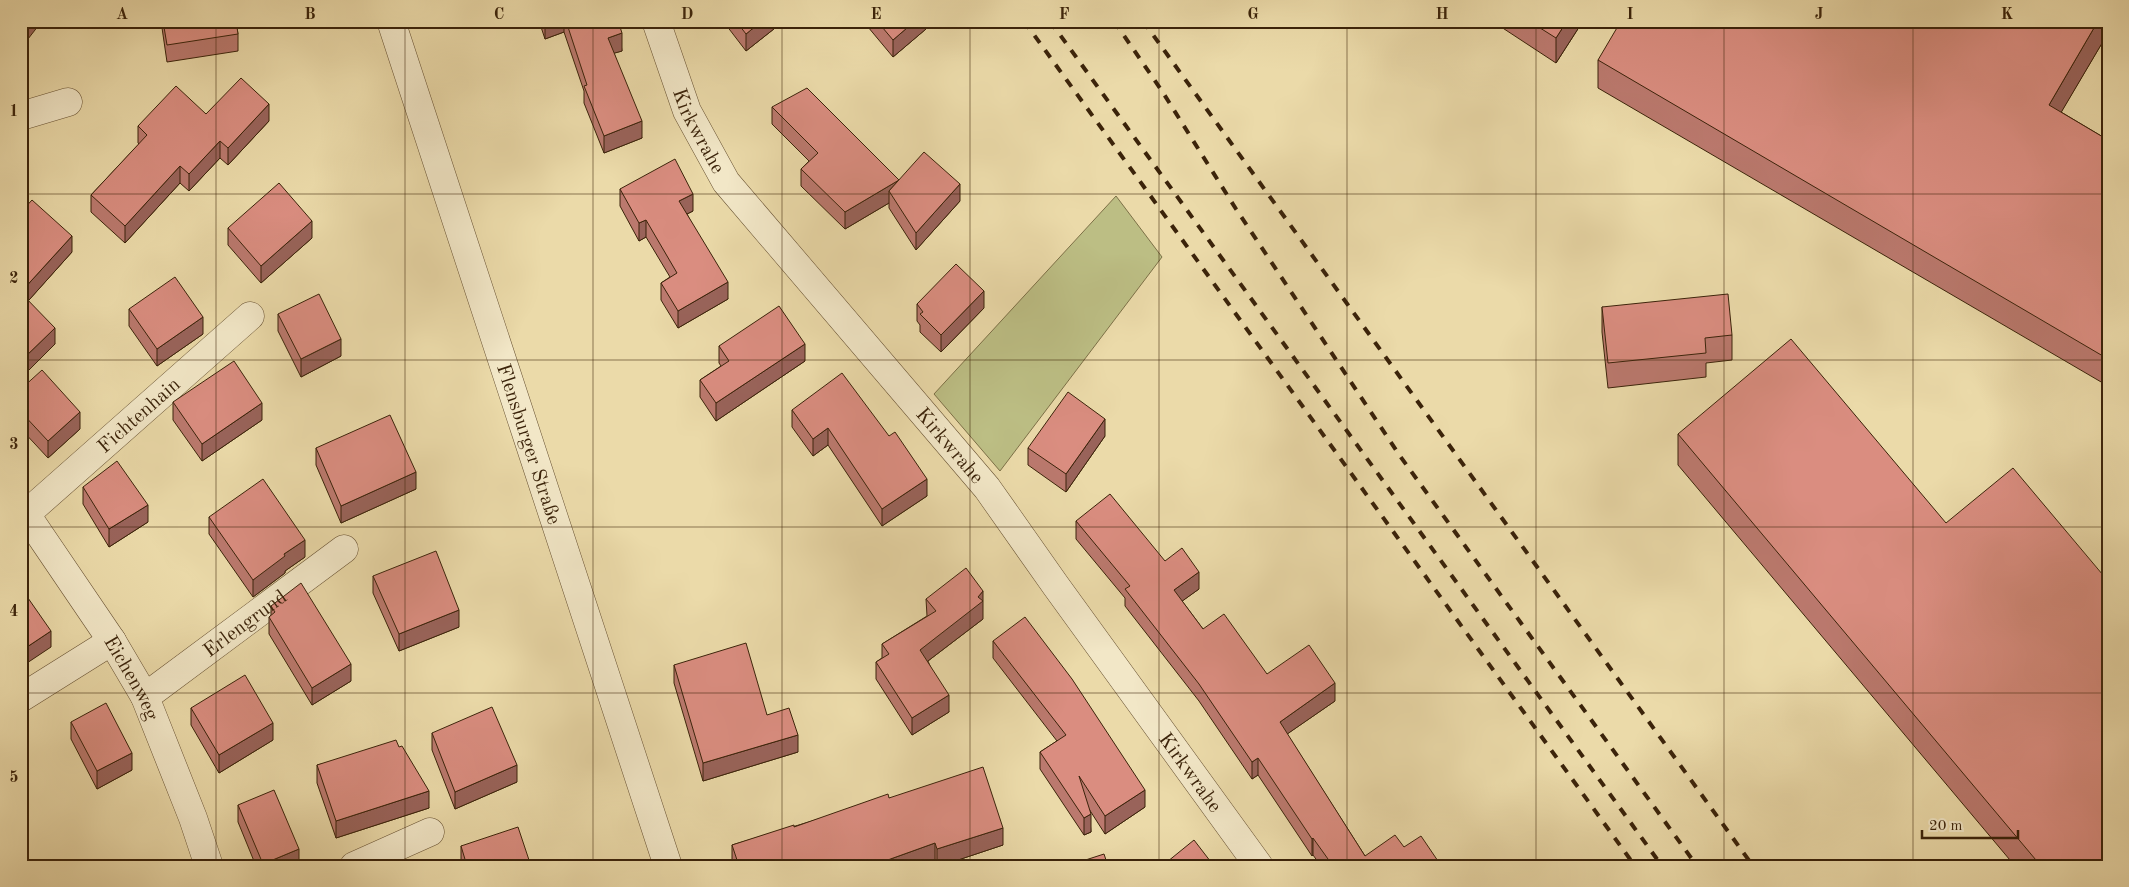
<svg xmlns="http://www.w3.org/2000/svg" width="2129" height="887" font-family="'Old Standard TT',serif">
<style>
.green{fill:#bcbe84;stroke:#7c7047}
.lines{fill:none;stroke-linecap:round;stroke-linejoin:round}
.minor-casing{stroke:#675132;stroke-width:29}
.minor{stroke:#f2e7c7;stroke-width:28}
.rail{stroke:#3b230a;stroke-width:4;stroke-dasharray:9 9;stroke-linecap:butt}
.wall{fill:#bb796e;stroke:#3b230a}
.shaded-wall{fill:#99635a;stroke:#3b230a}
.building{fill:#da8d80;stroke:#3b230a}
.grid{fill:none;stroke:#3b230a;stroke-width:1;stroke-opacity:0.55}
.labels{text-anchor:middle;stroke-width:4.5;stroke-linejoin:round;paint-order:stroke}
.street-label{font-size:20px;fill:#3b230a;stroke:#f2e7c7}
.neatline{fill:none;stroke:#3b230a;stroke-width:2}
.grid-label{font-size:16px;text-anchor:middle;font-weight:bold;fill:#3b230a}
</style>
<rect width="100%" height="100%" fill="#ebdaa9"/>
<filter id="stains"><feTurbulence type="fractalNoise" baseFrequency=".004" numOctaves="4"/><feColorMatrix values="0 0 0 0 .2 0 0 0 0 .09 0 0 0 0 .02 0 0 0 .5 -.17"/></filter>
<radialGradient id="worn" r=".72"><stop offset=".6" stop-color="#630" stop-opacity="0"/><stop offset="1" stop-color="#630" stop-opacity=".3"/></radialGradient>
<polygon class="green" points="1116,196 1162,257 1000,471 934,394"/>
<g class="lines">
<defs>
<g id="minor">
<path id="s1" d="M391,21L668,866"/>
<path id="s2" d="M656,21L687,111L726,182L987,488L1056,586L1259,866"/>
<polyline points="21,116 68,102"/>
<path id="s3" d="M21,507L112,641L145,697L193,818L209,866"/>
<path id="s4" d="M26,514L250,316"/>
<path id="s5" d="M145,697L344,549"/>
<polyline points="21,698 112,641"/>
<polyline points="354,866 430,832"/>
</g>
</defs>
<use href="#minor" class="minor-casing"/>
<use href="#minor" class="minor"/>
<g class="rail">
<polyline points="1024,21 1635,866"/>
<polyline points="1050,21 1662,866"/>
<polyline points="1114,21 1162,91 1236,209 1400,456 1697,866"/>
<polyline points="1143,21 1753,866"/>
</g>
</g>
<g class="wall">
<polygon points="161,21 236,21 238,34 238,51 167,62"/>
<polygon points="539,21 618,21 622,51 614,53 642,138 604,153 584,103 584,91 564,32 545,39"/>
<polygon points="723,21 784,21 746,51"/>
<polygon points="863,21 926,21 926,29 893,57"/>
<polygon points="1492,21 1583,21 1556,63"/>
<polygon points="2108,21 2108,33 2061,112 2108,140 2108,386 1598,88 1598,60"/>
<polygon points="772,107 899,180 960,201 916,250 889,208 889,203 845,229 801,186 801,169 809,161 772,124"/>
<polygon points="206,114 269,121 228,165 220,158 189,191 180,183 125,243 91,212 91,195 139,144 138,143 138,126"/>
<polygon points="620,189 693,211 687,214 728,299 678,328 661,300 661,283 670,277 646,237 639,241 620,206"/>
<polygon points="21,212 72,252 28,301 55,344 25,374 21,369"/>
<polygon points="228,228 312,238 261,283 228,245"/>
<polygon points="917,304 984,308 941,352 920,332 920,325 917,321"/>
<polygon points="1602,307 1732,335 1732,360 1706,363 1706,377 1608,388 1602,332"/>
<polygon points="129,309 203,334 157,366 129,326"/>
<polygon points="278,314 341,356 301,377 278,331"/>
<polygon points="719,346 805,361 716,421 700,397 700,380 721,366 719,363"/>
<polygon points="21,389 80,429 48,458 21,429"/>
<polygon points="173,402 262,420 202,461 173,420"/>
<polygon points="792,410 889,436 927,496 882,526 828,445 813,456 792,427"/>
<polygon points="1678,434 1946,523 2108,866 2015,866 1678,465"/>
<polygon points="1105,436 1066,492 1028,465 1028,448"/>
<polygon points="316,448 416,489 341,523 316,465"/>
<polygon points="83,487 148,522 109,547 83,504"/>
<polygon points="209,517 305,557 285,571 285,573 253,597 209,534"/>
<polygon points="1076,521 1165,561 1199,589 1182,601 1203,629 1267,674 1335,701 1287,734 1365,856 1404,847 1440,866 1321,866 1313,855 1312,856 1258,775 1252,779 1199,701 1125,606 1125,598 1076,539"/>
<polygon points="373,576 459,627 399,651 373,593"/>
<polygon points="926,599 983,619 928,661 949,712 912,735 876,679 876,662 882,658 882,644 927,616"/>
<polygon points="271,606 351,681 312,705 269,634 269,617 271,615"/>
<polygon points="993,641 1145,807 1105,834 1089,809 1091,832 1084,835 1040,769 1040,752 1057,741 993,658"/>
<polygon points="674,665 767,715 798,752 703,781 674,683"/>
<polygon points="191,708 273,740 219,773 191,725"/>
<polygon points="71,722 132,770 97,789 71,739"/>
<polygon points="432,733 517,782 455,809 432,750"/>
<polygon points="399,747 429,808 336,838 317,783 317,765"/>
<polygon points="889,798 1003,845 940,866 937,866 935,860 920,866 734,866 732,862 732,845"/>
<polygon points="238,805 299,866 256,866 238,822"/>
<polygon points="461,846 531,866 462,866 461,863"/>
</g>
<g class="shaded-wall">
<polygon points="29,21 42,21 21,48 21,31"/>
<polygon points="546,21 564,21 564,32 545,39 545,22"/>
<polygon points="762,21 784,21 746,51 746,34"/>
<polygon points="915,21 926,21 926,29 893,57 893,40"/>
<polygon points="1567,21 1583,21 1556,63 1556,38"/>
<polygon points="2098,21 2108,21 2108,33 2049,133 2049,105"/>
<polygon points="622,33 622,51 608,55 608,38"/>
<polygon points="269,104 269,121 228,165 228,148"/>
<polygon points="642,121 642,138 604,153 604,136"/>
<polygon points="220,141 220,158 189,191 189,174"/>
<polygon points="180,166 180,183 125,243 125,226"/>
<polygon points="899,180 889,191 889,203 845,229 845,212"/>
<polygon points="960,184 960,201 916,250 916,233"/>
<polygon points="693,194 693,211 679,218 679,201"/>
<polygon points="646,220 646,237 639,241 639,223"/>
<polygon points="312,221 312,238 261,283 261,266"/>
<polygon points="72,236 72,252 21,309 21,292"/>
<polygon points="728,282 728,299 678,328 678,311"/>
<polygon points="984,291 984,308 941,352 941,335"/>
<polygon points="203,317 203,334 157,366 157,349"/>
<polygon points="55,328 55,344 25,374 25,357"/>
<polygon points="341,339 341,356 301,377 301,359"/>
<polygon points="805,344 805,361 716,421 716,403"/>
<polygon points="262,403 262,420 202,461 202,444"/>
<polygon points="80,412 80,429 48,458 48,441"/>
<polygon points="1105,419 1105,436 1066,492 1066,474"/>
<polygon points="828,428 828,445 813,456 813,439"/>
<polygon points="416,472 416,489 341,523 341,506"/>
<polygon points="927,479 927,496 882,526 882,509"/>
<polygon points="148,505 148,522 109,547 109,529"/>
<polygon points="305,540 305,557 285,571 285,573 253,597 253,580 284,554"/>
<polygon points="1199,572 1199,589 1174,607 1174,590"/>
<polygon points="983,591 983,619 920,667 920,650 978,597"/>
<polygon points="459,610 459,627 399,651 399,634"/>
<polygon points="51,631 51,647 21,667 21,651"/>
<polygon points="351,664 351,681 312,705 312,688"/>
<polygon points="1335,683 1335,701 1280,739 1280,722"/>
<polygon points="949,695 949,712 912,735 912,718"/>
<polygon points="273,723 273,740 219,773 219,755"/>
<polygon points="798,735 798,752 703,781 703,763"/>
<polygon points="132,753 132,770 97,789 97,771"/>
<polygon points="1258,758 1258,775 1252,779 1252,762"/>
<polygon points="517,765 517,782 455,809 455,792"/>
<polygon points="1145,790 1145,807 1105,834 1105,816"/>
<polygon points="429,791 429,808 336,838 336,821"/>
<polygon points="1091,814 1091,832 1084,835 1084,818"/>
<polygon points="1003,828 1003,845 940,866 937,866 937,849"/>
<polygon points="1313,838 1313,855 1312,856 1312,839"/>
<polygon points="935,843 935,860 920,866 871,866"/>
<polygon points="299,849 299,866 263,866 263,864"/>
</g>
<g class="building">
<polygon points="21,21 29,21 21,31"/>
<polygon points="163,21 236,21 238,34 167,45"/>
<polygon points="566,21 618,21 622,33 608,38 642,121 604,136 584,86 587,85"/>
<polygon points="736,21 762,21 746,34"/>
<polygon points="877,21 915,21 893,40"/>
<polygon points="1529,21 1567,21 1556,38"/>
<polygon points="1621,21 2098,21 2049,105 2108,140 2108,359 1598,60"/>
<polygon points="241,78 269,104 228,148 220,141 189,174 180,166 125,226 91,195 147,135 138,126 176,86 206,114"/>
<polygon points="807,88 899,180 845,212 801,169 818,153 772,107"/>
<polygon points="924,152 960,184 916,233 889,191"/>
<polygon points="675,159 693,194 679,201 728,282 678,311 661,283 677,273 646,220 639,223 620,189"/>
<polygon points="279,183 312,221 261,266 228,228"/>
<polygon points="32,200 72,236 21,292 21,212"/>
<polygon points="956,264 984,291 941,335 920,314 923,312 917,304"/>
<polygon points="175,277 203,317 157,349 129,309"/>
<polygon points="21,293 55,328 25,357 21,353"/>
<polygon points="319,294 341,339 301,359 278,314"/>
<polygon points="1728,294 1732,335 1705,338 1706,353 1608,363 1602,307"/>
<polygon points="779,306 805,344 716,403 700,380 729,361 719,346"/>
<polygon points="1791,339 1946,523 2013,468 2108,581 2108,866 2041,866 1678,434"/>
<polygon points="234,361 262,403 202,444 173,402"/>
<polygon points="42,370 80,412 48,441 21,412 21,389"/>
<polygon points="842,373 889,436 895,432 927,479 882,509 828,428 813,439 792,410"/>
<polygon points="1068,392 1105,419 1066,474 1028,448"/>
<polygon points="390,415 416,472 341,506 316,448"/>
<polygon points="117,461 148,505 109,529 83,487"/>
<polygon points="263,479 305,540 284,554 285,556 253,580 209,517"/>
<polygon points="1110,494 1165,561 1182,548 1199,572 1174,590 1203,629 1224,614 1267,674 1309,645 1335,683 1280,722 1365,856 1395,835 1404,847 1421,836 1440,864 1437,866 1333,866 1313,838 1312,839 1258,758 1252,762 1199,684 1125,589 1130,586 1076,521"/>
<polygon points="436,551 459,610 399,634 373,576"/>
<polygon points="966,568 983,591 978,597 983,601 920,650 949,695 912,718 876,662 889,654 882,644 936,611 926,599"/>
<polygon points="301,583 351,664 312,688 269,617 275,612 271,606"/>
<polygon points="21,588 51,631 21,651"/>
<polygon points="1025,617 1072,679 1145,790 1105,816 1079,776 1091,814 1084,818 1040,752 1066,735 993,641"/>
<polygon points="746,643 767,715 789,708 798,735 703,763 674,665"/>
<polygon points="245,675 273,723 219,755 191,708"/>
<polygon points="106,703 132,753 97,771 71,722"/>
<polygon points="492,707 517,765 455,792 432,733"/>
<polygon points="396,740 399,747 402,746 429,791 336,821 317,765"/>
<polygon points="983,767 1003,828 937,849 935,843 871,866 739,866 732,845 794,825 794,827 888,794 889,798"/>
<polygon points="274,790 299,849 263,864 238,805"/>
<polygon points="518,827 531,866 467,866 461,846"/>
<polygon points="1194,840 1214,866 1162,866"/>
<polygon points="1104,854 1108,866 1067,866"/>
</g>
<path class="grid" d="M216,21V866M405,21V866M593,21V866M782,21V866M970,21V866M1159,21V866M1347,21V866M1536,21V866M1724,21V866M1913,21V866M21,194H2108M21,360H2108M21,527H2108M21,693H2108"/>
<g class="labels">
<g class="street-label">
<text dy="7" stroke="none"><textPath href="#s2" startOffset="118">Kirkwrahe</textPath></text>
<text dy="7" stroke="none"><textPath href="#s4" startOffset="150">Fichtenhain</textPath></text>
<text dy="7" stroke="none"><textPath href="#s1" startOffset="445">Flensburger Straße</textPath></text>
<text dy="7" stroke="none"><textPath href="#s2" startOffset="522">Kirkwrahe</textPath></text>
<text dy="7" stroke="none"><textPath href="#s5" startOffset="124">Erlengrund</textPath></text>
<text dy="7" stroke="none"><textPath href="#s3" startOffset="204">Eichenweg</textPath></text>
<text dy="7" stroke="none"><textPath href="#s2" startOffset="928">Kirkwrahe</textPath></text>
</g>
</g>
<rect width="2129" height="887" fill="none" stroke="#ebdaa9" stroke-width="55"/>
<path d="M1922 830v8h96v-8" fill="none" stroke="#3b230a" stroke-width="2.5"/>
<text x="1929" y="830" font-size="15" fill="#3b230a" stroke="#f2e7c7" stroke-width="4" paint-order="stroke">20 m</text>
<rect x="28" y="28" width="2074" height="832" class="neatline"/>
<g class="grid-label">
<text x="122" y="19">A</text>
<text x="310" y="19">B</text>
<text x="499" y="19">C</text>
<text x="687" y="19">D</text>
<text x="876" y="19">E</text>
<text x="1064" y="19">F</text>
<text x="1253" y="19">G</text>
<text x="1442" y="19">H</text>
<text x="1630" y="19">I</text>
<text x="1819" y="19">J</text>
<text x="2007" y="19">K</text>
<text x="14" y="116">1</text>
<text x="14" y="283">2</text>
<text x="14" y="449">3</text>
<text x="14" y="616">4</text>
<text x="14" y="782">5</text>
</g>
<rect width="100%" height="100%" filter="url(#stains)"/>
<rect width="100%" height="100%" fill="url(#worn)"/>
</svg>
